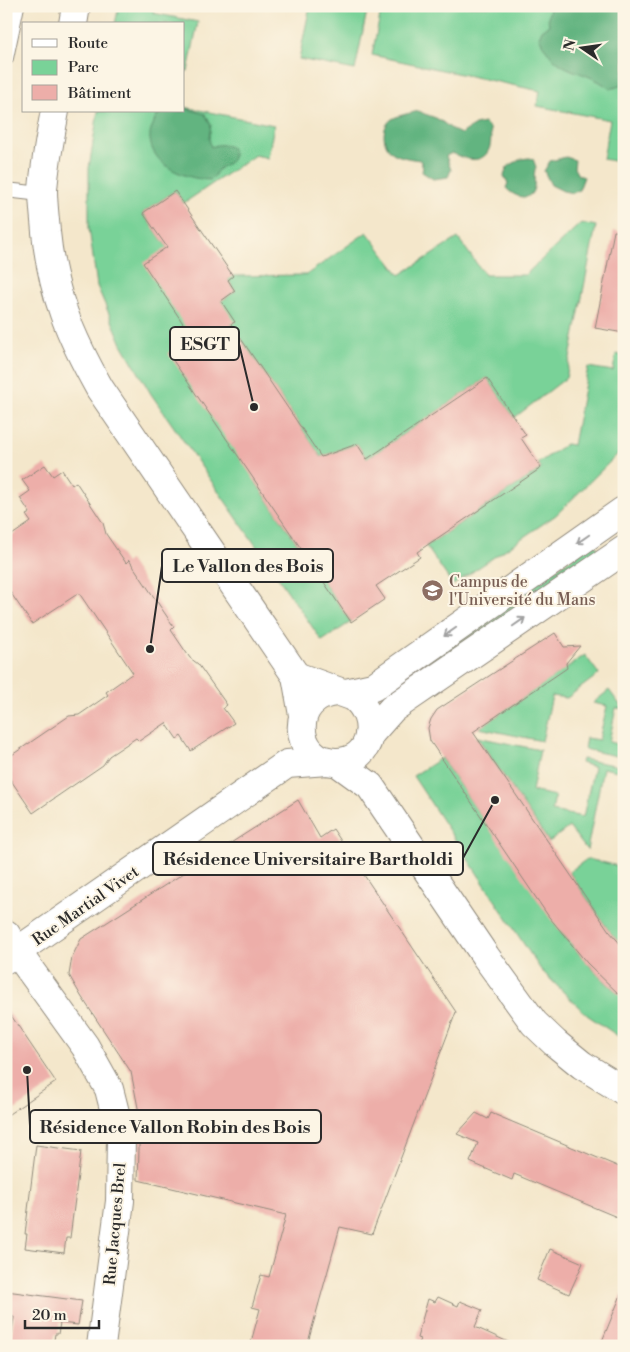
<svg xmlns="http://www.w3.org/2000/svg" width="630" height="1352" font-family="'Libre Bodoni',serif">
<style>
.green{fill:#79d298;stroke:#527e62}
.forest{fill:#62b480;stroke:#467056}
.building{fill:#edaea9}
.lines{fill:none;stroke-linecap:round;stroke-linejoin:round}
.service-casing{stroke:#90897b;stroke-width:16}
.minor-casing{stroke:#90897b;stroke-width:30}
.tertiary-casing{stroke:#90897b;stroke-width:30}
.service{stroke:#fff;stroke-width:14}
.minor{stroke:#fff;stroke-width:28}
.tertiary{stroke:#fff;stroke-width:28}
.oneway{stroke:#a0a0a0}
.labels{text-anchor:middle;stroke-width:4;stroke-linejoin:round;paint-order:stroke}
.education-label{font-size:16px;fill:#785e54;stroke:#fcf5e5;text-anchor:start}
.street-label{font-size:16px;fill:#2b2b2b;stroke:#fcf5e5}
.leader{fill:none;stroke:#2b2b2b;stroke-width:2}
.callout-dot{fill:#2b2b2b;stroke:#fcf5e5;stroke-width:2}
.callout{fill:#fcf5e5;stroke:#2b2b2b;stroke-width:2}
.callout-label{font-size:18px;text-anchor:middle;font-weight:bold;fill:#2b2b2b}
</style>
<rect width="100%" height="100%" fill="#fcf5e5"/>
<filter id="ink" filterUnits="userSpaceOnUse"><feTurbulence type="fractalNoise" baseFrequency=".02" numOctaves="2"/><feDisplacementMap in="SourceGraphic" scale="10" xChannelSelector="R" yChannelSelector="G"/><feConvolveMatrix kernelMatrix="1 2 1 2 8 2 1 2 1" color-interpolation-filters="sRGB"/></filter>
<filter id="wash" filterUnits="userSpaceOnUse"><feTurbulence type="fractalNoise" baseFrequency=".0096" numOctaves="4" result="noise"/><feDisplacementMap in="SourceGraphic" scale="20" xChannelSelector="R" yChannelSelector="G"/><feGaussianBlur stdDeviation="1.12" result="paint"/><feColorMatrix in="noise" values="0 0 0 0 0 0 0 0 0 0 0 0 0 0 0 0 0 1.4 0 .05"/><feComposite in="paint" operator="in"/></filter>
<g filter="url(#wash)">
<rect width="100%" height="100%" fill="#f4e7cb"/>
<g class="green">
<polygon points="119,6 155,6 153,13 198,22 188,71 184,71 184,24 115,24"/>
<polygon points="310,6 368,6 355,70 299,59"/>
<polygon points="382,6 624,6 624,116 617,151 624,152 624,163 603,159 610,120 537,106 540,91 372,55"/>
<polygon points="184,107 274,125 268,158 255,155 184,203 175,191 143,213 167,247 187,306 257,484 351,622 322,641 151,394 122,344 97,286 89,228 89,168 98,111 184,111"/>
<polygon points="581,223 596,226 566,378 514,418 487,378 367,459 357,444 321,457 231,324 221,301 235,291 228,280 233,276 306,275 367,232 400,275 458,238 485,275 525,275"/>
<polygon points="616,354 624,356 624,448 556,515 453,585 426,546 541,469 538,463 566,444 573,445 588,367 613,371"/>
<polygon points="594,543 603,556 409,689 400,676"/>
<polygon points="585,655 599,674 567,698 552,696 542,741 479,728"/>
<polygon points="609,690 623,709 616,708 609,742 623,745 621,757 584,749 586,738 599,740 607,706 593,703"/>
<polygon points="477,737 540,750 532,791 555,796 552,811 583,817 594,767 581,763 582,759 619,766 618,771 603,768 587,850 569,827 549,842"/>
<path d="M441,758L565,937C583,958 601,981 624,997V1040L587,1015L541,970L413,776Z"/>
<polygon points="587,859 624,867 624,948 609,931 569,872"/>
</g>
<g class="forest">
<path d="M554,6H624V82L620,86L610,89C582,66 558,78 539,37L542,30L549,25L548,17L550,8Z"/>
<path d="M184,108L205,114L211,125L209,138L211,147C219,144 223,144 231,147C238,164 227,161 218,170C215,173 215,177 211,180C189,179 161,170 152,148C150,142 149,136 151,129C154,124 155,115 161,113C166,109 177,111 184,111Z"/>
<path d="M419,111C426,116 435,116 441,121C448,126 453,131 461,134L475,125L484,123L490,128C495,160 477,166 452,153L446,156L451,170L448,177L433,179L422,172L423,167L420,160C413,159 404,158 397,155C383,150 379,128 392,119C399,115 411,113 419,111Z"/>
<polygon points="566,157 575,160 574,168 578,175 584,177 579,190 573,193 563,191 551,185 544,171 550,161"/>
<path d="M529,158L533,159L536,167C533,174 535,179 534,187C531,204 513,196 506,188L508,183L504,176L507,167L521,159Z"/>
</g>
<g id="blocks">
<g class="building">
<polygon points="175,191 233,276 228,280 235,291 221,301 235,322 231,324 321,457 357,444 367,459 487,378 526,435 521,438 541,468 417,552 420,557 376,586 385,599 351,622 168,353 192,337 143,263 167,247 143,213"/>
<polygon points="614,231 624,232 624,333 595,328"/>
<polygon points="45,465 53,476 62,470 72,485 76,482 103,523 106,534 126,563 129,560 174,627 171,630 190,658 198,664 227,705 223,708 234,723 191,751 181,736 177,739 166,723 139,741 136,738 109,756 103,765 33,813 6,773 6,759 69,716 79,715 108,695 106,692 133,673 79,593 32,624 6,586 6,539 31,522 26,515 30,513 20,498 30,491 22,480"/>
<polygon points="555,633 564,647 580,646 566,663 567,668 473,732 609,931 624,948 624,999 587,963 549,917 430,741 428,728 431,719 437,710"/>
<polygon points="298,800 320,838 333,829 456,1012 372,1234 340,1227 307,1346 250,1346 260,1309 252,1307 261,1275 269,1277 286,1215 138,1180 140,1118 131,1072 81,996 69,975 72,957 81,939"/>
<polygon points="6,1008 56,1082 6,1116"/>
<polygon points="476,1113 488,1119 491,1113 624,1169 624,1220 514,1174 512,1180 470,1162 478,1143 457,1134"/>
<polygon points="36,1145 81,1151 70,1238 66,1238 64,1253 25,1248 27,1234 25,1234"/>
<polygon points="550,1249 583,1263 569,1294 537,1280"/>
<polygon points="623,1290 624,1346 600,1346"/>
<polygon points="6,1291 82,1301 78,1325 60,1323 58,1334 55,1334 53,1346 10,1346 14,1317 6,1316"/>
<polygon points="438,1297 458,1306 460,1301 482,1310 475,1327 517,1346 417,1346 420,1339 417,1338 428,1299 435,1302"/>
</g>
</g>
</g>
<g filter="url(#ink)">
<use href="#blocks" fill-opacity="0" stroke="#90897b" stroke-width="1"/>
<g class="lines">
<defs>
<g id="service">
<polyline points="6,58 17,6"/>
<polyline points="6,190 32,193 43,192"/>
</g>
<g id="minor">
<polyline points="346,693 373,687 623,511"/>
<polyline points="369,735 392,709 624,550"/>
<polyline points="6,934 17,952 85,1046 109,1089 121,1136 120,1201 101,1346"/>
<polyline points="6,959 287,764 327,761"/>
</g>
<g id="tertiary">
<polyline points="73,24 76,6"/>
<path d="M55,111C50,137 45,164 43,190C43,204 45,218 46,232C52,293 70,336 100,389L296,676L303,715"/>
<path d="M296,676L354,697C380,718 373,761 337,762C292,763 288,695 337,692"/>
<polyline points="337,762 370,786 486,957 534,1023 555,1043 582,1065 624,1091"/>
</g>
</defs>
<use href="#service" class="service-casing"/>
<use href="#minor" class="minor-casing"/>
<use href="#tertiary" class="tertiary-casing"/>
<use href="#service" class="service"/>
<use href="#minor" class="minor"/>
<use href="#tertiary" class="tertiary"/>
</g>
<defs><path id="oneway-shaft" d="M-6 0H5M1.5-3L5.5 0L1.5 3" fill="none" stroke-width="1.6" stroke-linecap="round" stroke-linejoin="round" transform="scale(1.25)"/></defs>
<g class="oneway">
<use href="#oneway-shaft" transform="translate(583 539) rotate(145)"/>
<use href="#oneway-shaft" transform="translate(519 622) rotate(-35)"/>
<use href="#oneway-shaft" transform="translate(450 632) rotate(145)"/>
</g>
</g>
<defs>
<symbol id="university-disc" viewBox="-11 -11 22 22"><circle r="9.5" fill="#8d6e63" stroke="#fcf5e5"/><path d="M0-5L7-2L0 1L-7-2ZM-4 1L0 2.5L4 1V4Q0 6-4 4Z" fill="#fff"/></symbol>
</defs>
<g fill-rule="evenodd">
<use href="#university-disc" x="420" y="578" width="25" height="25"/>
</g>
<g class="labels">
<g class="education-label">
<text x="449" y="587">Campus de<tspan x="449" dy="18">l'Université du Mans</tspan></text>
</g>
<g class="street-label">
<text transform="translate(85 905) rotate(-35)" y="6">Rue Martial Vivet</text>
<text transform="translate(114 1224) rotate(-85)" y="6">Rue Jacques Brel</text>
</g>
</g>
<path class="leader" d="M254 407L239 344M150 649L162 566M495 800L463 858M27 1070L30 1126"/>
<g class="callout-dot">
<circle cx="254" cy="407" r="5"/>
<circle cx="150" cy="649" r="5"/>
<circle cx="495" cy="800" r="5"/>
<circle cx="27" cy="1070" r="5"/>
</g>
<g class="callout">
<rect x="170" y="327" width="69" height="33" rx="5"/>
<rect x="162" y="549" width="171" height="33" rx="5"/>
<rect x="153" y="842" width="310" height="33" rx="5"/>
<rect x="30" y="1110" width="291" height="33" rx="5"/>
</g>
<g class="callout-label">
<text x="205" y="350">ESGT</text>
<text x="248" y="572">Le Vallon des Bois</text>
<text x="308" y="865">Résidence Universitaire Bartholdi</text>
<text x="175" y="1133">Résidence Vallon Robin des Bois</text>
</g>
<rect width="630" height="1352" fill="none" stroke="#fcf5e5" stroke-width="25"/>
<rect x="22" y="22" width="162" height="90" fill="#fcf5e5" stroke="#a8a49b"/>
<rect x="32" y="39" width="25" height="8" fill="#ffffff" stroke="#a8a49b"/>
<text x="68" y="48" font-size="15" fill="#2b2b2b">Route</text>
<rect x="32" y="60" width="25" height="15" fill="#79d298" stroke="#a8a49b"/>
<text x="68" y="72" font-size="15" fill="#2b2b2b">Parc</text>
<rect x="32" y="85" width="25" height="15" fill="#edaea9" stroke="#a8a49b"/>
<text x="68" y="98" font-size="15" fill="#2b2b2b">Bâtiment</text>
<g transform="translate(582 48) rotate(283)" stroke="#fcf5e5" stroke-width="4" paint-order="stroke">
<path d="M0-4L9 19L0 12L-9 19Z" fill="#2b2b2b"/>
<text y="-8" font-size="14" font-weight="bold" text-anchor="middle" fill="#2b2b2b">N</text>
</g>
<path d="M25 1320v8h74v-8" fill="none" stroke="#2b2b2b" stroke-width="2.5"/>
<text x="32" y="1320" font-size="15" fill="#2b2b2b" stroke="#fcf5e5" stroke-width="4" paint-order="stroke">20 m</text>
</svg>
